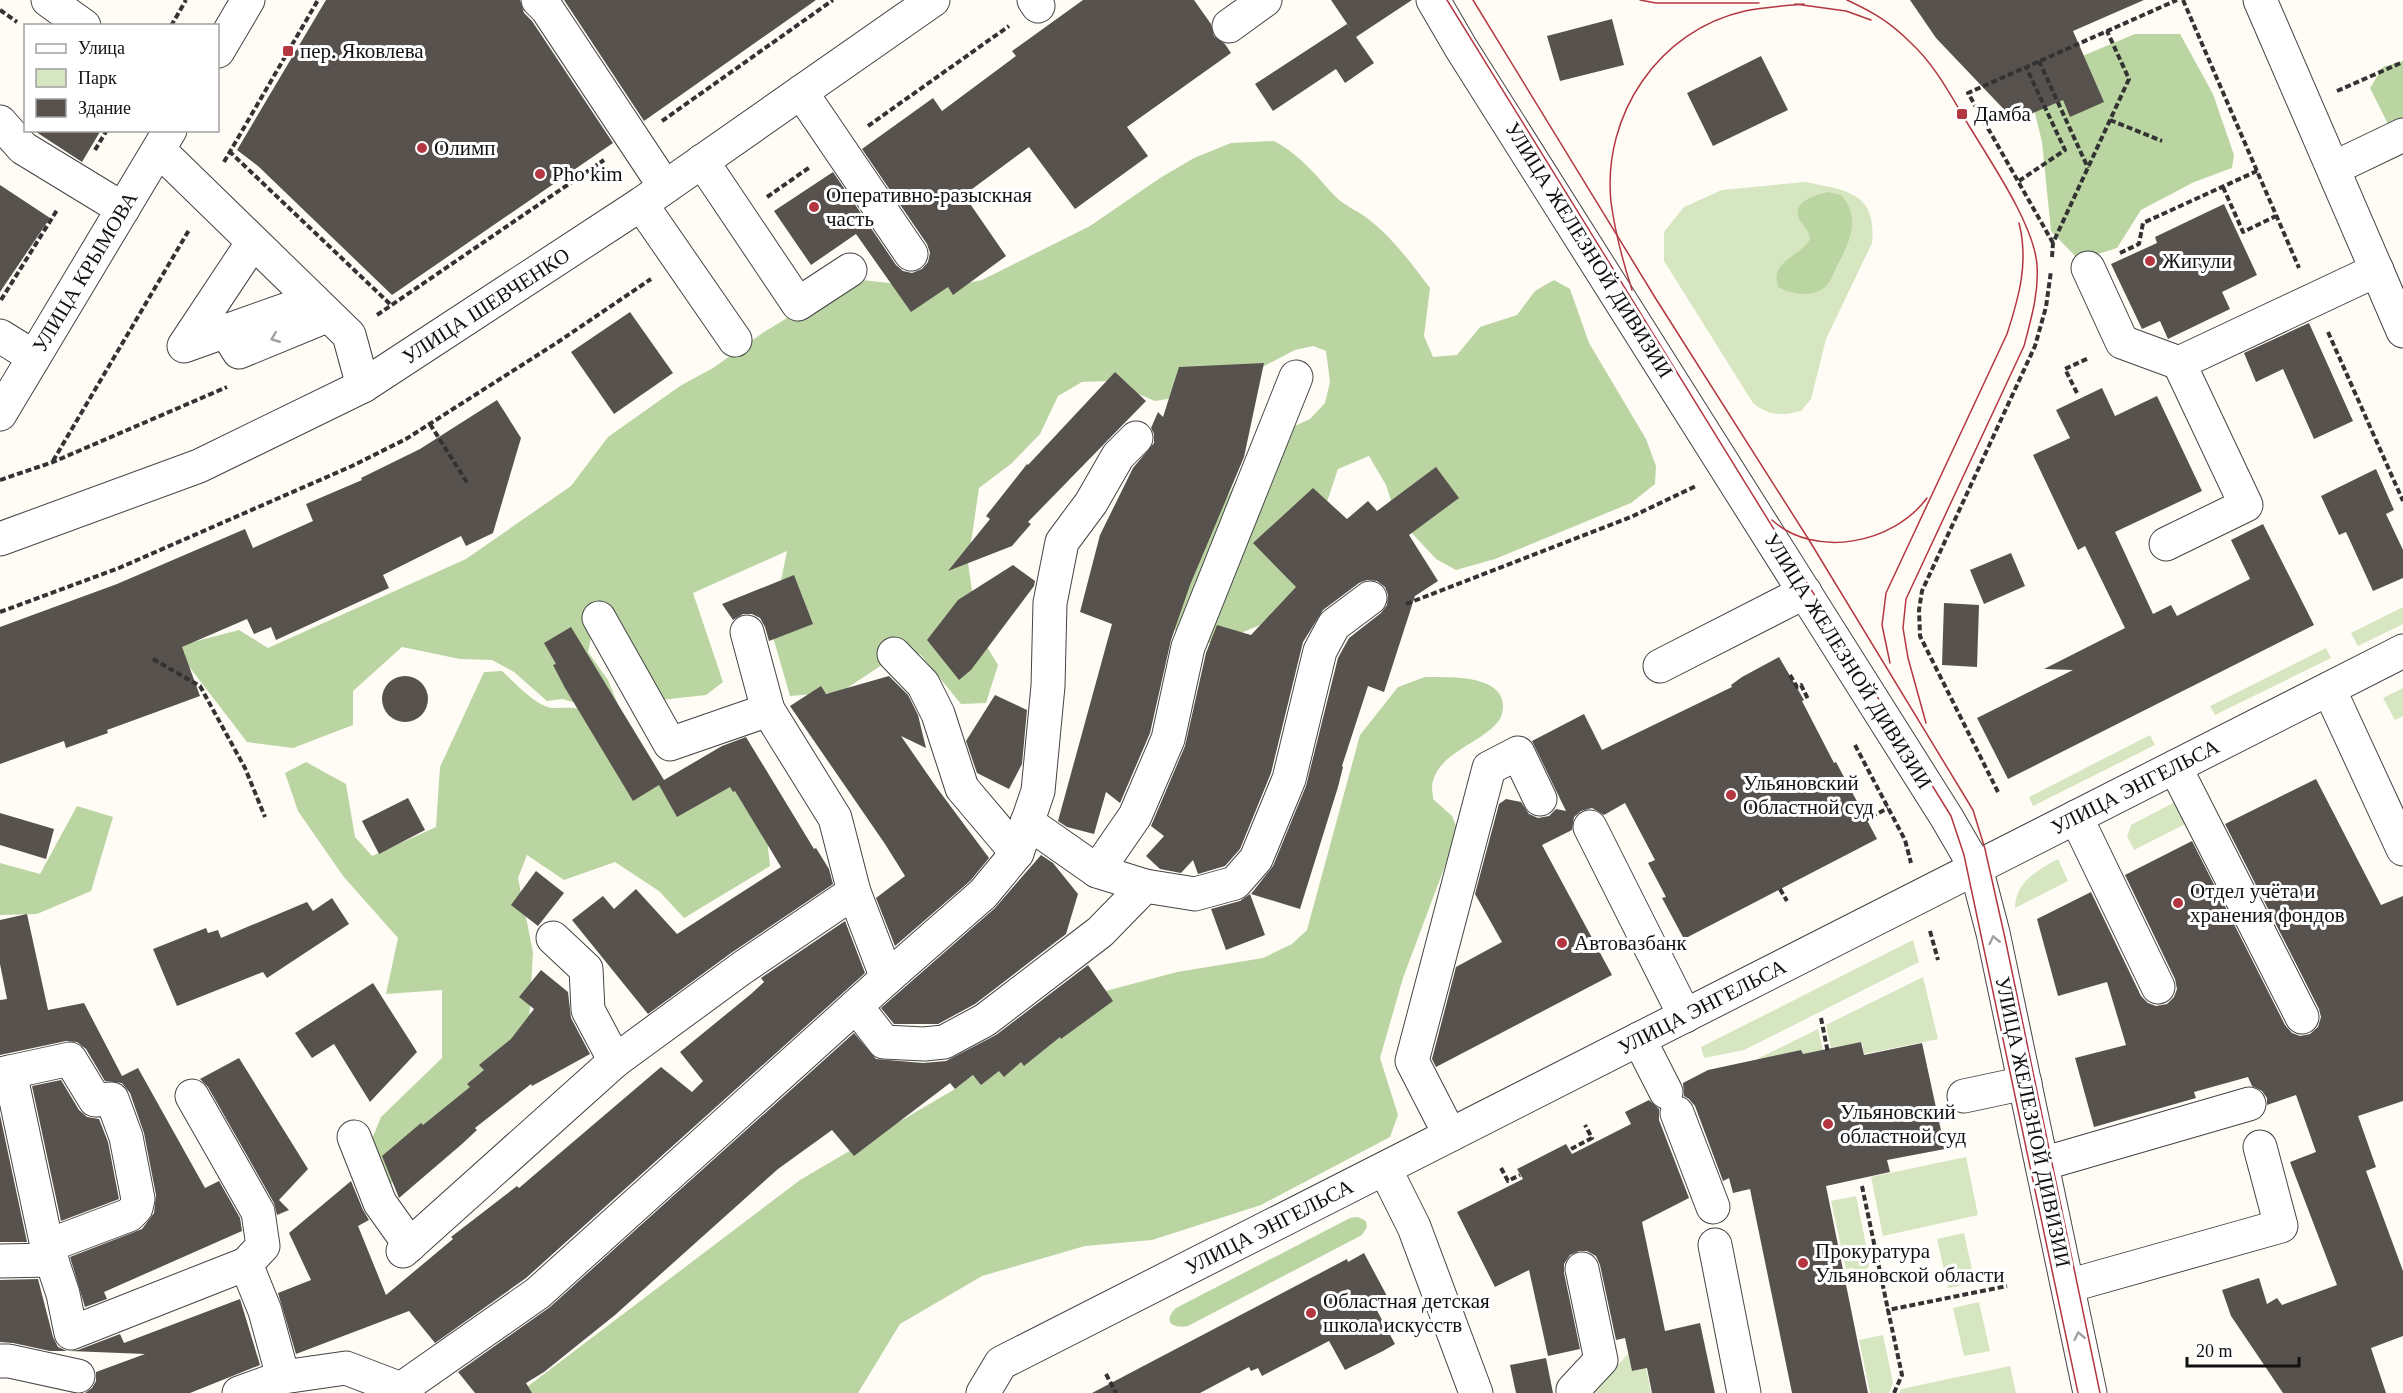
<svg xmlns="http://www.w3.org/2000/svg" width="2403" height="1393" font-family="'Times New Roman',serif">
<style>
.green{fill:#d6e6c1}
.forest{fill:#bbd5a2}
.building{fill:#58524e}
.lines{fill:none;stroke-linecap:round;stroke-linejoin:round}
.minor-casing{stroke:#444;stroke-width:35}
.path{stroke:#333;stroke-width:4;stroke-dasharray:6 3;stroke-linecap:butt}
.minor{stroke:#fff;stroke-width:33}
.tram{stroke:#b33641;stroke-width:1.5}
.oneway{stroke:#a0a0a0}
.poi-dot{fill:#b33641;stroke:#fff;stroke-width:2}
.labels{text-anchor:middle;stroke-width:6;stroke-linejoin:round;paint-order:stroke}
.poi-label{font-size:21px;fill:#111;stroke:#fff;text-anchor:start}
.street-label{font-size:21px;fill:#111;stroke:#fff}
</style>
<rect width="100%" height="100%" fill="#fefcf5"/>
<g class="green">
<path d="M1805,182C1846,190 1877,192 1872,243L1826,339L1811,399L1801,411C1782,416 1769,416 1753,403L1664,261V232L1684,207L1722,190Z"/>
<polygon points="2403,607 2403,624 2358,646 2351,633"/>
<polygon points="2326,648 2331,658 2215,715 2210,706"/>
<polygon points="2403,688 2403,716 2395,720 2383,698"/>
<polygon points="2150,735 2155,745 2033,806 2029,797"/>
<polygon points="2177,801 2193,820 2134,850 2127,836 2131,825"/>
<path d="M2058,859L2068,881L2015,908C2016,881 2036,871 2058,859Z"/>
<polygon points="1913,940 1919,962 1744,1050 1704,1058 1701,1047"/>
<polygon points="1923,977 1938,1039 1864,1054 1862,1042 1831,1048 1826,1025"/>
<polygon points="1818,1029 1826,1063 1756,1060 1759,1058"/>
<polygon points="1966,1157 1978,1215 1883,1236 1871,1177"/>
<polygon points="1856,1196 1870,1264 1856,1286 1853,1268 1846,1269 1831,1201"/>
<polygon points="1964,1233 1975,1283 1948,1288 1937,1239"/>
<polygon points="1979,1302 1990,1351 1964,1356 1953,1308"/>
<polygon points="1883,1335 1893,1383 1889,1393 1870,1393 1859,1340"/>
<polygon points="1628,1354 1632,1371 1646,1368 1651,1393 1592,1393"/>
<polygon points="2010,1366 2016,1393 1899,1393 1901,1389"/>
</g>
<g class="forest">
<polygon points="2135,34 2180,34 2213,94 2234,155 2232,168 2194,182 2141,210 2117,248 2079,260 2051,231 2042,142 2032,101 2044,72"/>
<polygon points="2403,61 2403,129 2393,134 2370,88 2383,67"/>
<path d="M1274,141C1302,156 1315,175 1336,197C1345,206 1358,211 1367,218C1392,237 1411,263 1430,288L1424,336L1433,357L1457,355L1480,327L1517,315L1535,291L1554,280L1570,289L1589,343L1646,439L1656,466L1655,484L1631,503L1495,559L1456,570L1436,559L1396,516L1386,485L1369,456L1338,469L1296,594L1260,625L1229,638L1204,644L1183,640L1175,630L1171,618L1211,525L1246,464L1284,431L1310,419L1325,403L1330,382L1326,351L1313,346L1295,350L1216,391L1155,401L1107,381L1082,382L1058,396L1040,434L1012,463L979,488L968,563L978,632L998,665L986,703L961,704L920,654L882,665L841,692L790,696L771,630L787,551L693,593L723,682L706,695L660,700L593,628L588,652L608,680L619,707L611,713L562,699L547,701L514,672L492,660L460,659L402,647L353,691V725L293,748L247,742L174,647L239,630L268,648L466,559L571,486L608,437L680,386L713,368L764,332L822,297L862,280L908,285H958L982,280L1090,226L1160,178L1194,158L1231,143Z"/>
<path d="M1828,192L1841,195C1861,217 1850,242 1838,264C1834,271 1832,279 1827,285C1816,298 1791,295 1778,287C1770,260 1799,258 1810,239C1809,231 1806,228 1801,222C1788,203 1815,195 1828,192Z"/>
<path d="M502,671C514,682 537,707 553,708C564,708 571,707 583,709L671,790L731,757L764,809L770,866L684,918L659,891L615,862L564,880L527,855L518,878L533,952L528,1042L434,1154L373,1196L361,1166L381,1117L442,1058V990L386,994L398,938L343,876L298,811L285,773L306,762L346,784L355,837L372,856L436,827L440,767L484,672Z"/>
<path d="M1425,677C1447,677 1503,674 1503,706C1503,712 1501,719 1497,723C1480,743 1440,753 1433,781C1431,786 1433,794 1433,799L1452,816L1458,831L1403,978L1380,1058L1398,1115L1390,1137L1261,1205L1152,1240L1085,1246L982,1276L900,1324L858,1393H519L800,1180L955,1089L1072,1000L1177,972L1263,958L1292,944L1307,930L1360,735L1398,687Z"/>
<polygon points="77,806 113,817 91,891 37,914 0,915 0,863 40,874"/>
<path d="M1358,1217L1366,1221L1367,1227L1362,1235L1188,1326C1173,1329 1162,1322 1176,1308L1350,1218Z"/>
</g>
<g class="building">
<polygon points="326,0 520,0 524,13 532,21 613,143 392,295 258,166 237,150"/>
<polygon points="564,0 816,0 644,121"/>
<polygon points="1083,0 1194,0 1211,24 1214,36 1225,44 1231,53 1127,127 1148,156 1075,209 1029,147 964,195 1006,256 953,295 948,287 911,312 856,234 811,265 774,211 833,172 896,265 903,271 912,273 922,269 928,262 930,253 927,244 862,149 933,98 942,111 1016,56 1012,51"/>
<polygon points="1331,0 1412,0 1356,37 1374,63 1345,83 1336,69 1273,111 1255,84 1347,24 1352,31"/>
<polygon points="1910,0 2144,0 2073,31 2104,102 2070,117 2063,100 2015,121 1936,38"/>
<polygon points="1612,19 1624,65 1560,81 1547,36"/>
<polygon points="1761,56 1788,110 1713,146 1687,93"/>
<polygon points="33,130 101,130 82,162"/>
<polygon points="0,185 50,218 0,292"/>
<polygon points="2224,204 2257,275 2222,292 2230,309 2168,339 2160,321 2142,329 2111,264 2157,243 2155,237"/>
<polygon points="630,312 673,373 614,414 571,352"/>
<polygon points="2309,323 2353,421 2314,439 2283,369 2256,382 2244,353"/>
<polygon points="1264,363 1244,457 1190,585 1171,640 1150,733 1120,803 1106,792 1094,834 1067,827 1058,821 1112,624 1080,612 1100,535 1133,468 1154,443 1154,434 1151,428 1158,412 1163,417 1179,367"/>
<polygon points="1115,372 1146,401 1028,522 1031,524 1012,546 948,571 990,519 986,516 1027,464 1028,465"/>
<polygon points="2102,388 2115,416 2157,396 2202,491 2115,532 2153,614 2171,605 2177,616 2250,579 2231,540 2263,524 2314,625 2008,779 1977,718 2073,670 2044,669 2125,628 2085,546 2078,550 2033,455 2070,438 2056,410"/>
<polygon points="497,400 521,438 493,533 466,546 461,536 383,575 389,588 276,640 271,627 254,634 247,619 182,647 200,696 107,730 108,733 66,748 64,741 0,764 0,627 117,584 245,529 253,548 313,521 306,504 362,480 361,478 420,449"/>
<polygon points="1436,467 1459,498 1409,535 1438,581 1415,596 1384,692 1368,686 1342,766 1343,767 1338,787 1300,909 1251,894 1273,866 1306,786 1338,658 1349,638 1381,613 1387,605 1388,595 1385,587 1377,581 1367,580 1359,583 1323,610 1303,642 1271,773 1240,849 1225,866 1198,874 1193,860 1181,873 1160,869 1146,856 1164,836 1151,826 1185,746 1206,653 1217,625 1251,635 1296,587 1253,543 1313,488 1347,519 1368,501 1377,511"/>
<polygon points="2376,469 2394,510 2386,514 2403,550 2403,578 2373,591 2346,532 2339,535 2321,496"/>
<polygon points="2011,553 2025,586 1984,604 1970,570"/>
<polygon points="1013,565 1035,581 1034,586 971,670 959,680 927,640 958,600"/>
<polygon points="794,575 813,624 769,641 765,627 760,618 752,614 743,614 733,620 722,604"/>
<polygon points="1944,603 1979,605 1977,667 1942,665"/>
<polygon points="571,627 664,780 722,746 746,737 814,849 816,848 829,869 833,884 731,953 648,1014 572,920 603,896 614,909 636,889 677,934 781,867 735,791 733,792 730,787 677,817 659,785 633,801 565,688 553,665 556,664 544,643"/>
<polygon points="1779,657 1804,700 1802,701 1834,763 1836,762 1877,839 1684,939 1662,898 1666,897 1648,863 1655,860 1625,803 1604,815 1592,808 1581,811 1574,817 1572,830 1542,845 1612,975 1436,1067 1432,1059 1456,967 1502,942 1475,894 1499,804 1506,799 1521,802 1529,814 1538,818 1549,816 1556,809 1566,811 1532,741 1584,714 1602,750 1732,687 1731,685 1742,677"/>
<polygon points="889,676 908,695 918,715 926,748 901,736 937,788 989,858 970,881 895,946 876,898 905,876 885,844 790,706 821,686 826,694"/>
<circle cx="405" cy="699" r="23"/>
<polygon points="995,695 1027,710 1022,764 1009,789 977,773 966,741"/>
<polygon points="2316,779 2381,905 2403,896 2403,1101 2358,1116 2376,1167 2366,1171 2403,1271 2403,1336 2371,1348 2386,1393 2283,1393 2231,1316 2222,1290 2259,1278 2267,1304 2277,1298 2282,1305 2337,1285 2290,1162 2316,1152 2296,1095 2267,1105 2267,1098 2262,1091 2252,1086 2248,1077 2194,1092 2196,1098 2094,1127 2075,1058 2126,1045 2107,982 2058,996 2037,919 2091,892 2141,996 2148,1003 2156,1006 2167,1004 2174,997 2177,989 2175,979 2125,875 2192,841 2285,1025 2292,1033 2300,1036 2310,1034 2318,1027 2321,1017 2319,1009 2225,824"/>
<polygon points="408,798 425,830 379,854 362,821"/>
<polygon points="0,813 54,829 46,859 0,845"/>
<polygon points="1041,855 1053,863 1078,894 1066,934 975,1004 938,1024 894,1024 881,1008 995,908"/>
<polygon points="536,871 564,893 538,926 511,905"/>
<polygon points="1250,894 1265,935 1226,950 1211,909 1240,901"/>
<polygon points="332,898 349,924 267,978 263,972 177,1006 153,949 206,928 208,933 218,930 221,938 307,902 313,911"/>
<polygon points="27,914 48,1010 84,1003 122,1076 138,1068 205,1188 219,1181 240,1218 242,1231 104,1292 107,1299 85,1307 70,1257 142,1229 154,1213 156,1195 144,1133 130,1093 122,1083 105,1081 86,1049 77,1042 66,1041 0,1055 0,1000 7,999 0,964 0,920"/>
<polygon points="845,921 865,973 526,1278 435,1343 409,1311 296,1354 278,1293 311,1280 289,1233 351,1181 363,1210 369,1220 358,1226 386,1295 453,1239 451,1237 517,1186 519,1188 661,1067 692,1092 703,1081 680,1052 751,994 764,982 761,978"/>
<polygon points="1088,965 1113,1001 1061,1039 1060,1037 1024,1066 1021,1062 1004,1077 999,1071 981,1085 973,1075 955,1089 950,1083 854,1156 832,1130 778,1169 615,1315 544,1372 526,1383 532,1393 475,1393 458,1372 550,1307 854,1033 876,1059 923,1063 946,1061 996,1035"/>
<polygon points="541,970 568,992 571,1018 590,1054 532,1086 531,1084 475,1128 477,1130 462,1144 399,1198 382,1156 421,1123 423,1125 470,1087 467,1084 484,1070 479,1065 511,1039 534,1009 519,997"/>
<polygon points="373,983 417,1052 370,1102 334,1044 312,1058 295,1033"/>
<polygon points="1861,1042 1864,1055 1922,1043 1945,1149 1887,1160 1890,1172 1826,1186 1868,1393 1792,1393 1750,1189 1733,1193 1729,1178 1723,1181 1695,1106 1689,1099 1684,1096 1683,1083 1708,1070 1801,1050 1803,1054"/>
<polygon points="239,1058 308,1169 279,1200 289,1210 277,1215 274,1203 208,1087 200,1079"/>
<polygon points="61,1080 79,1110 87,1117 99,1119 108,1142 119,1199 61,1221 32,1086"/>
<polygon points="1649,1100 1659,1109 1659,1120 1689,1198 1642,1222 1665,1331 1700,1323 1715,1393 1652,1393 1647,1368 1632,1371 1625,1338 1616,1340 1600,1265 1596,1256 1587,1251 1579,1251 1570,1255 1564,1264 1564,1273 1580,1349 1548,1356 1529,1270 1495,1287 1457,1212 1523,1179 1517,1169 1566,1144 1572,1154 1631,1124 1625,1112"/>
<polygon points="0,1115 27,1242 0,1242"/>
<polygon points="1364,1253 1387,1296 1373,1303 1395,1344 1383,1351 1345,1370 1329,1341 1262,1376 1258,1368 1251,1371 1249,1367 1200,1393 1092,1393 1347,1259 1348,1262"/>
<polygon points="38,1279 53,1337 58,1347 67,1351 50,1351 13,1343 0,1342 0,1280"/>
<polygon points="240,1299 260,1365 190,1393 85,1393 92,1388 96,1381 96,1372 145,1354 70,1351 78,1350 120,1334 124,1343"/>
<polygon points="1546,1358 1553,1393 1516,1393 1510,1365"/>
</g>
<g class="lines">
<defs>
<g id="minor">
<polyline points="48,0 84,26"/>
<polyline points="538,0 547,9 665,187"/>
<polyline points="1034,0 1038,6"/>
<polyline points="1433,0 1461,48 1947,818 1976,868 1993,933 2090,1393"/>
<polyline points="2260,0 2403,331"/>
<polyline points="1229,26 1265,0"/>
<polyline points="218,51 248,0"/>
<polyline points="801,92 911,254"/>
<polyline points="0,122 23,148 123,209"/>
<polyline points="159,150 349,335 363,386"/>
<polyline points="702,161 798,304 850,270"/>
<polyline points="2334,168 2403,135"/>
<polyline points="641,204 735,340"/>
<polyline points="253,242 184,346 313,300"/>
<polyline points="2088,268 2122,342 2179,363 2377,270"/>
<polyline points="225,330 239,352 324,317"/>
<polyline points="0,336 34,357"/>
<polyline points="0,414 170,130"/>
<polyline points="0,539 199,466 363,386 641,204 933,0"/>
<polyline points="2166,544 2246,505 2179,363"/>
<polyline points="599,618 670,744 768,710"/>
<polyline points="747,632 768,710 835,818 854,892 887,978"/>
<polyline points="894,654 923,684 938,714 962,788 1017,853"/>
<polyline points="1660,666 1805,592"/>
<polyline points="2329,689 2403,849"/>
<polyline points="2175,767 2302,1017"/>
<polyline points="2076,817 2158,987"/>
<polyline points="1027,822 1097,871 1145,886 1195,894 1235,883 1256,859 1289,779 1320,651 1334,625 1370,598"/>
<polyline points="1590,827 1685,1016"/>
<polyline points="1097,871 1135,816 1168,739 1188,647 1296,377"/>
<polyline points="856,1006 884,1042 924,1044 944,1042 985,1020 1100,932 1145,886"/>
<polyline points="1639,1039 1666,1092"/>
<polyline points="615,1061 742,968 854,892"/>
<polyline points="10,1072 70,1059 95,1100 112,1099 126,1137 138,1199 136,1208 129,1215 47,1246"/>
<polyline points="0,1074 10,1072 47,1246 63,1294 71,1333 246,1264 263,1246 258,1212 192,1096"/>
<polyline points="1964,1096 2025,1083"/>
<polyline points="1677,1113 1713,1207"/>
<polyline points="1450,1135 1412,1061 1489,768 1518,753 1540,799"/>
<polyline points="354,1137 380,1203 410,1245"/>
<polyline points="2042,1164 2249,1104"/>
<polyline points="1385,1169 1414,1227 1476,1393"/>
<polyline points="1715,1245 1744,1393"/>
<polyline points="403,1251 615,1061 588,1010 586,969 553,938"/>
<polyline points="0,1261 52,1260"/>
<polyline points="246,1264 265,1311 283,1377"/>
<polyline points="2068,1286 2281,1226 2260,1147"/>
<polyline points="0,1361 9,1361 78,1376"/>
<polyline points="239,1393 283,1377 346,1368 401,1389 538,1293 887,978 983,894 1017,853 1038,791 1048,686 1050,603 1062,542 1091,503 1118,456 1136,438"/>
<polyline points="983,1393 1001,1363 2403,651"/>
<polyline points="1573,1393 1573,1390 1601,1360 1582,1269"/>
</g>
</defs>
<use href="#minor" class="minor-casing"/>
<g class="path">
<polyline points="2183,0 2299,268"/>
<polyline points="0,10 17,22"/>
<polyline points="171,26 186,0"/>
<polyline points="2039,61 2088,168"/>
<polyline points="2337,91 2403,62"/>
<polyline points="2110,120 2162,141"/>
<polyline points="662,121 833,0"/>
<polyline points="868,126 1009,26"/>
<polyline points="95,150 107,130"/>
<polyline points="229,151 391,305"/>
<polyline points="224,162 318,0"/>
<polyline points="2019,181 2065,150 2026,67"/>
<polyline points="2223,187 2243,232 2276,216"/>
<polyline points="767,197 810,167"/>
<polyline points="2053,243 1968,93 2177,0"/>
<polyline points="2120,253 2139,244 2143,223 2257,171"/>
<polyline points="2052,257 2053,243 2129,79 2107,31"/>
<polyline points="1,300 57,210"/>
<polyline points="377,315 604,160"/>
<polyline points="2328,332 2403,501"/>
<polyline points="2077,393 2065,369 2089,358"/>
<polyline points="430,424 468,484"/>
<polyline points="53,461 189,230"/>
<polyline points="0,480 53,462 227,387"/>
<polyline points="1406,604 1631,517 1696,486"/>
<polyline points="0,612 119,568 352,466 406,439 558,342 651,279"/>
<polyline points="153,659 200,686 245,768 265,817"/>
<polyline points="1790,675 1797,687 1801,685 1808,699"/>
<polyline points="1855,745 1905,840 1911,863"/>
<polyline points="1998,792 1920,636 1919,610 1922,591 2035,346 2046,307 2051,271"/>
<polyline points="1863,821 1888,808"/>
<polyline points="1780,889 1787,901"/>
<polyline points="1930,931 1938,960"/>
<polyline points="1821,1018 1828,1053"/>
<polyline points="1571,1149 1592,1138 1585,1125"/>
<polyline points="1501,1168 1508,1181 1520,1175"/>
<polyline points="1862,1186 1888,1310"/>
<polyline points="1106,1374 1116,1393"/>
<polyline points="1894,1393 1902,1375 1888,1310 2007,1286"/>
</g>
<use href="#minor" class="minor"/>
<g class="tram">
<polyline points="1447,0 1951,816 1964,855 2078,1393"/>
<polyline points="1473,0 1656,299 1809,540 1973,810 1985,849 2005,938 2100,1393"/>
<polyline points="1640,0 1656,3 1759,3"/>
<path d="M1847,0C1873,12 1890,22 1911,43C1937,67 1953,100 1971,129C1992,164 2034,225 2037,265C2039,293 2031,319 2024,346L1906,599L1903,628L1908,658L1926,723"/>
<polyline points="1795,4 1846,11 1871,20"/>
<path d="M1632,290C1623,262 1615,232 1611,202C1602,115 1659,30 1745,11C1764,7 1784,6 1804,4"/>
<path d="M1772,520C1815,559 1893,544 1927,498"/>
<path d="M1890,663L1882,625L1886,593L2007,334C2019,297 2029,262 2019,223"/>
</g>
</g>
<defs><path id="oneway-chevron" d="M-2-3.5L2.5 0L-2 3.5" fill="none" stroke-width="1.6" stroke-linecap="round" stroke-linejoin="round" transform="scale(1.5)"/></defs>
<g class="oneway">
<use href="#oneway-chevron" transform="translate(275 338) rotate(158)"/>
<use href="#oneway-chevron" transform="translate(1994 940) rotate(-103)"/>
<use href="#oneway-chevron" transform="translate(2079 1336) rotate(-102)"/>
</g>
<g class="poi-dot">
<rect x="282" y="45" width="12" height="12" rx="3"/>
<rect x="1956" y="108" width="12" height="12" rx="3"/>
<circle cx="422" cy="148" r="6"/>
<circle cx="540" cy="174" r="6"/>
<circle cx="814" cy="207" r="6"/>
<circle cx="2150" cy="261" r="6"/>
<circle cx="1731" cy="795" r="6"/>
<circle cx="2178" cy="903" r="6"/>
<circle cx="1562" cy="943" r="6"/>
<circle cx="1828" cy="1124" r="6"/>
<circle cx="1803" cy="1263" r="6"/>
<circle cx="1311" cy="1313" r="6"/>
</g>
<g class="labels">
<g class="poi-label">
<text x="300" y="58">пер. Яковлева</text>
<text x="1974" y="121">Дамба</text>
<text x="434" y="155">Олимп</text>
<text x="552" y="181">Pho kim</text>
<text x="826" y="202">Оперативно-разыскная<tspan x="826" dy="24">часть</tspan></text>
<text x="2162" y="268">Жигули</text>
<text x="1743" y="790">Ульяновский<tspan x="1743" dy="24">Областной суд</tspan></text>
<text x="2190" y="898">Отдел учёта и<tspan x="2190" dy="24">хранения фондов</tspan></text>
<text x="1574" y="950">Автовазбанк</text>
<text x="1840" y="1119">Ульяновский<tspan x="1840" dy="24">областной суд</tspan></text>
<text x="1815" y="1258">Прокуратура<tspan x="1815" dy="24">Ульяновской области</tspan></text>
<text x="1323" y="1308">Областная детская<tspan x="1323" dy="24">школа искусств</tspan></text>
</g>
<g class="street-label">
<text transform="translate(1589 250) rotate(58)" y="7">УЛИЦА ЖЕЛЕЗНОЙ ДИВИЗИИ</text>
<text transform="translate(85 272) rotate(-59)" y="7">УЛИЦА КРЫМОВА</text>
<text transform="translate(486 306) rotate(-33)" y="7">УЛИЦА ШЕВЧЕНКО</text>
<text transform="translate(1848 661) rotate(58)" y="7">УЛИЦА ЖЕЛЕЗНОЙ ДИВИЗИИ</text>
<text transform="translate(2135 787) rotate(-27)" y="7">УЛИЦА ЭНГЕЛЬСА</text>
<text transform="translate(1702 1007) rotate(-27)" y="7">УЛИЦА ЭНГЕЛЬСА</text>
<text transform="translate(2033 1122) rotate(78)" y="7">УЛИЦА ЖЕЛЕЗНОЙ ДИВИЗИИ</text>
<text transform="translate(1269 1227) rotate(-27)" y="7">УЛИЦА ЭНГЕЛЬСА</text>
</g>
</g>
<rect x="24" y="24" width="195" height="108" fill="#ffffff" stroke="#a0a0a0" stroke-width="1.5"/>
<rect x="36" y="44" width="30" height="9" fill="#ffffff" stroke="#a0a0a0" stroke-width="1.5"/>
<text x="78" y="54" font-size="18" fill="#111111">Улица</text>
<rect x="36" y="69" width="30" height="18" fill="#d6e6c1" stroke="#a0a0a0" stroke-width="1.5"/>
<text x="78" y="84" font-size="18" fill="#111111">Парк</text>
<rect x="36" y="99" width="30" height="18" fill="#58524e" stroke="#a0a0a0" stroke-width="1.5"/>
<text x="78" y="114" font-size="18" fill="#111111">Здание</text>
<path d="M2187 1357v9h112v-9" fill="none" stroke="#111111" stroke-width="3"/>
<text x="2196" y="1357" font-size="18" fill="#111111" stroke="#ffffff" stroke-width="4.5" paint-order="stroke">20 m</text>
</svg>
